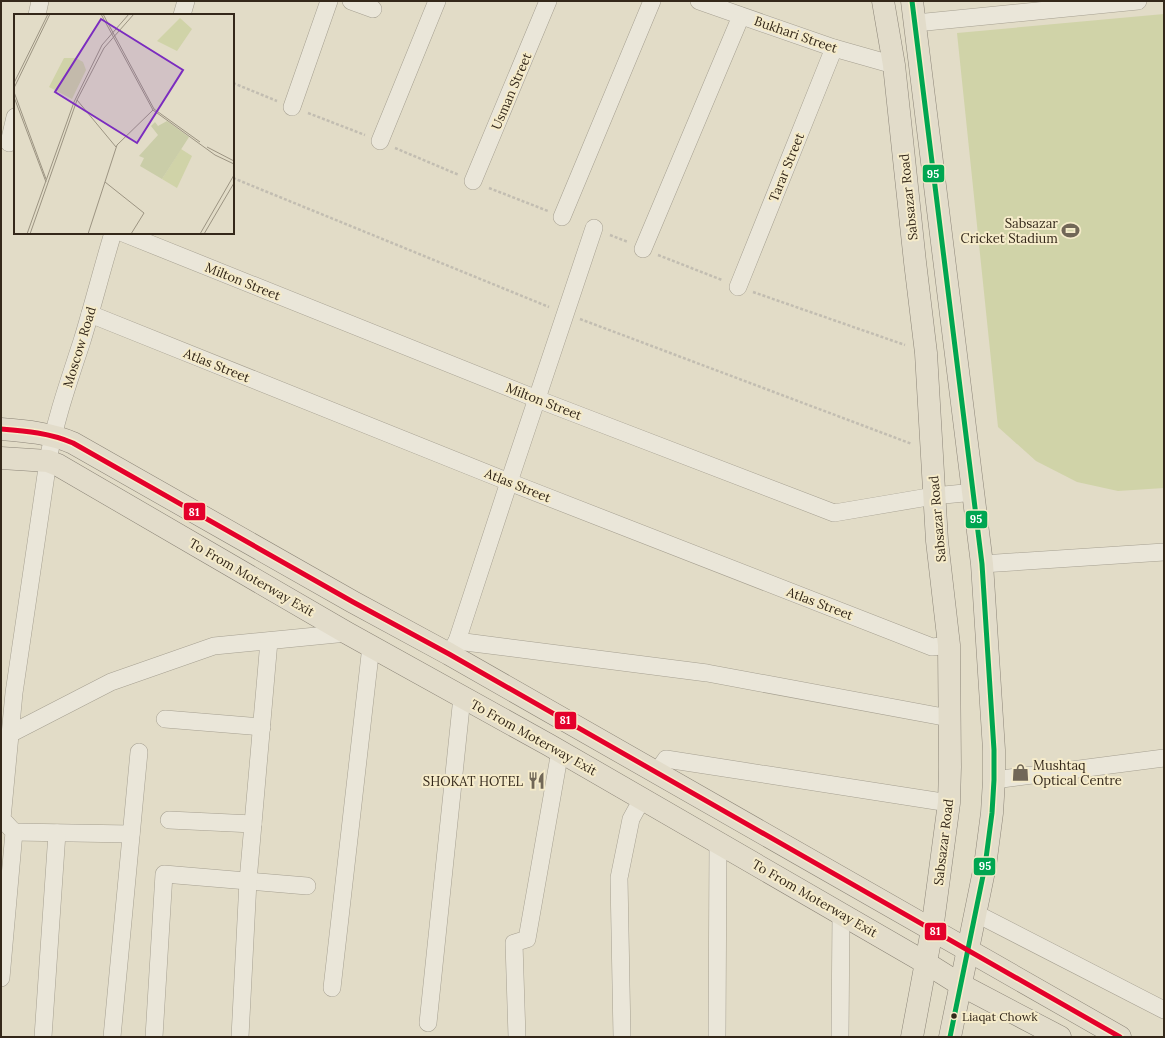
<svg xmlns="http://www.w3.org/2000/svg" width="1165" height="1038" font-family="Lora,serif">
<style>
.green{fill:#d0d3a8}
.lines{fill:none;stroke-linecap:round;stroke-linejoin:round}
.minor-casing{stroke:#a6a091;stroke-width:18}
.major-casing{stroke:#8c8578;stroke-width:23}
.path{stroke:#c2bdb1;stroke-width:2.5;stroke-dasharray:3 2;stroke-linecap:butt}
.minor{stroke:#eae6d9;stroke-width:17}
.major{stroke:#e2dcca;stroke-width:22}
.bus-1-casing{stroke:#f5ebca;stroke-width:8}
.bus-2-casing{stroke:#f5ebca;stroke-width:8}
.bus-1{stroke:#00a651;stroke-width:5}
.bus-2{stroke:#e4002b;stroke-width:5}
.bus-dot{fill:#34281a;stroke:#f5ebca;stroke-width:1.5}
.labels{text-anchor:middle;stroke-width:4;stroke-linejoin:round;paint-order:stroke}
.bus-label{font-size:12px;fill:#34281a;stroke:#f5ebca;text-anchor:start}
.street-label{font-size:13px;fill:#34281a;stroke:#f5ebca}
.poi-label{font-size:13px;fill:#34281a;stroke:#f5ebca;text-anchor:end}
.inset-road{fill:none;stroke:#9c9482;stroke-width:1}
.view{fill:#7b2cbf;fill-opacity:0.15;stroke:#7b2cbf;stroke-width:2}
.inset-edge{fill:none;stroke:#34281a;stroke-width:2}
.line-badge{stroke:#f5ebca;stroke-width:1.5}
.badge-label{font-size:11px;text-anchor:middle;font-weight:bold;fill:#fff}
</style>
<rect width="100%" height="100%" fill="#e2dcc7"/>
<polygon class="green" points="1164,14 1164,488 1118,491 1077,482 1036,461 998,427 957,33"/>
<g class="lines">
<defs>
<g id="minor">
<polyline points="351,1 373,9"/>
<polyline points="699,1 834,48 894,65"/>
<polyline points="37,15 40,1"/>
<polyline points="182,15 186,1"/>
<polyline points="916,23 1138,1"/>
<polyline points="292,107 329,1"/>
<polyline points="380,141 437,1"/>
<polyline points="9,143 15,117"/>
<polyline points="473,181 548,1"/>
<polyline points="562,217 652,1"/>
<polyline points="123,233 537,399 834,513 934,496 974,492"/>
<polyline points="643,249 741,16"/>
<polyline points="738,287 834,48"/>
<polyline points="90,314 509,482 932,647 949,645"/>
<polyline points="982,564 1164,552"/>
<polyline points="457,641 509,482 594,228"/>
<polyline points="449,654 457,641 707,673 949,718"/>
<polyline points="165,719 262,727"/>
<polyline points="10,734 111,682 214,646 347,633"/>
<polyline points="657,772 666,759 949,803"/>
<polyline points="994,780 1164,758"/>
<polyline points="169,820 253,824"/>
<polyline points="14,832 131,834"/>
<polyline points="975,913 1164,1010"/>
<path d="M1,978L14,832L2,819L14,693L48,461C55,420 69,381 82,341C93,305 102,269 113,233"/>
<polyline points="332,988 371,646"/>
<polyline points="428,1023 462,697"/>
<polyline points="43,1037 57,833"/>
<polyline points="112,1037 139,752"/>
<polyline points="154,1037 164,874 307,886"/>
<polyline points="240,1037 248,881 269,641"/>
<polyline points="517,1037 514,943 527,939 560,751"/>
<polyline points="622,1037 619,878 631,819 642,799"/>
<polyline points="717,1037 718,842"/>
<polyline points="840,1037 841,913"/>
</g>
<g id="major">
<polyline points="883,1 894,65 915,262 926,353 937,541 949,645 950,767 949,803 932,930 912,1037"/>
<polyline points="912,1 982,564 994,750 994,780 992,813 985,866 950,1037"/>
<path d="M1,429C26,431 50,433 73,443L353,602L449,654L1120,1037"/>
<polyline points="1,458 48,461 58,465 347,633 549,745 926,963 961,985 1060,1037"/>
</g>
</defs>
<use href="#minor" class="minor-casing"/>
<use href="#major" class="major-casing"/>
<g class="path">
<polyline points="233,83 277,101"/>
<polyline points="308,113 365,135"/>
<polyline points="395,148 459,175"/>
<polyline points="233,178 549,307"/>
<polyline points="489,188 548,211"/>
<polyline points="610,235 628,242"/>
<polyline points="658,255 722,280"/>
<polyline points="753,292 905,345"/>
<polyline points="580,319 912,444"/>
</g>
<use href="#minor" class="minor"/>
<use href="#major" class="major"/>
<defs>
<polyline id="bus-1" points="912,1 982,564 994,750 994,780 992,813 985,866 950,1037"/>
<path id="bus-2" d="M1,429C26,431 50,433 73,443L353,602L449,654L1120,1037"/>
</defs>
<use href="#bus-1" class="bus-1-casing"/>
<use href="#bus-2" class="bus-2-casing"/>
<use href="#bus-1" class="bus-1"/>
<use href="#bus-2" class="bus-2"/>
</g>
<defs>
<symbol id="stadium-bare" viewBox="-9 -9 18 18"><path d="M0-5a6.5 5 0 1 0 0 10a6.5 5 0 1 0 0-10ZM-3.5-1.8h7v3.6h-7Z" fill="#716757" stroke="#f5ebca" stroke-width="2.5" paint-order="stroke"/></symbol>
<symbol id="shop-bare" viewBox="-9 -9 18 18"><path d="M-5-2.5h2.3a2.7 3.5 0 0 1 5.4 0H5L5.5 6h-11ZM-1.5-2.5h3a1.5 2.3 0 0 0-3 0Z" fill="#716757" stroke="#f5ebca" stroke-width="2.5" paint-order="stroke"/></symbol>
<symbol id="restaurant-bare" viewBox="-9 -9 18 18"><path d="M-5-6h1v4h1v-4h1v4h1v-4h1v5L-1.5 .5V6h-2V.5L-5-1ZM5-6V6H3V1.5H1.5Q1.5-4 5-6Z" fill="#716757" stroke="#f5ebca" stroke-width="2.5" paint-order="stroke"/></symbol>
</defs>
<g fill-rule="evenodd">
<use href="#stadium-bare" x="1058" y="218" width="25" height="25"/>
<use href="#shop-bare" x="1008" y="760" width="25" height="25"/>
<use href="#restaurant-bare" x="524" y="768" width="25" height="25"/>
</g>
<circle class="bus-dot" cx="954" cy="1016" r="3.5"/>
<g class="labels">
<g class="bus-label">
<text x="962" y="1021">Liaqat Chowk</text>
</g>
<g class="street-label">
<text transform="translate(796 34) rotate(19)" y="5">Bukhari Street</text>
<text transform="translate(511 91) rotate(-67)" y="5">Usman Street</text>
<text transform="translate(786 167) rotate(-68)" y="5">Tarar Street</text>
<text transform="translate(908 197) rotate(-96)" y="5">Sabsazar Road</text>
<text transform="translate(243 281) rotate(22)" y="5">Milton Street</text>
<text transform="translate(79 347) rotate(-73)" y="5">Moscow Road</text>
<text transform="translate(217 365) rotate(22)" y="5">Atlas Street</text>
<text transform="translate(544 401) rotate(21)" y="5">Milton Street</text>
<text transform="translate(518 485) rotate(22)" y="5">Atlas Street</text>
<text transform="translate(937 519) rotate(-95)" y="5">Sabsazar Road</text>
<text transform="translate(252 577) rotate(30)" y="5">To From Moterway Exit</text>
<text transform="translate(820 603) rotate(21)" y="5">Atlas Street</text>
<text transform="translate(534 737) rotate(29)" y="5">To From Moterway Exit</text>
<text transform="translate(943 842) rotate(-83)" y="5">Sabsazar Road</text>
<text transform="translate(815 898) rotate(30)" y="5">To From Moterway Exit</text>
</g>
<g class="poi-label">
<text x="1058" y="228">Sabsazar<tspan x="1058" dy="15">Cricket Stadium</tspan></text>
<text x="1033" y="770" text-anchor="start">Mushtaq<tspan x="1033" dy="15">Optical Centre</tspan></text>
<text x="523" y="786">SHOKAT HOTEL</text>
</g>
</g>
<g transform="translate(14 14)">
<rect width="220" height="220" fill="#e2dcc7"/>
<path d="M166,4L178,15L163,37L143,27ZM50,44H62L69,48L72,56L58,85L35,73ZM167,135L178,142L163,174L148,165Z" fill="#d0d3a8"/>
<path d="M153,107L175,123L148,165L126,152L130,144L125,142L144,121L137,112L141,108L144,112Z" fill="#cacda8"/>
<path class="inset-road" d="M87,0L139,96L201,141L220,150M89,0L140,95L186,128M0,69L34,0M0,74L36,0M0,78L32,165M0,83L32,168M63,86L102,133M193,133L220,147M91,168L130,199L117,220M13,220L60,88L88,31L115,0M16,220L63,86L90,34L120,0M74,220L103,131L139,96M186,220L220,161M190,220L220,169"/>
<path class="view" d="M87,5L169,56L123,129L41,78Z"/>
<rect width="220" height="220" class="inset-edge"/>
</g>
<g class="line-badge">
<rect x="922" y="164" width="23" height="19" rx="4" fill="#00a651"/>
<rect x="183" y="502" width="23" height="19" rx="4" fill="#e4002b"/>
<rect x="965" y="510" width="23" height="19" rx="4" fill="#00a651"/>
<rect x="554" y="711" width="23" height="19" rx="4" fill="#e4002b"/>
<rect x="973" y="857" width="23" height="19" rx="4" fill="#00a651"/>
<rect x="924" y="922" width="23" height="19" rx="4" fill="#e4002b"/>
</g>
<g class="badge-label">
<text x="933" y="178">95</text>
<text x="194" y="516">81</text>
<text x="976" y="523">95</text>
<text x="565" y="724">81</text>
<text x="985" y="870">95</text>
<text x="935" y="935">81</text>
</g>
<rect width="1165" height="1038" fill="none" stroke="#34281a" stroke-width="4"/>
</svg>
